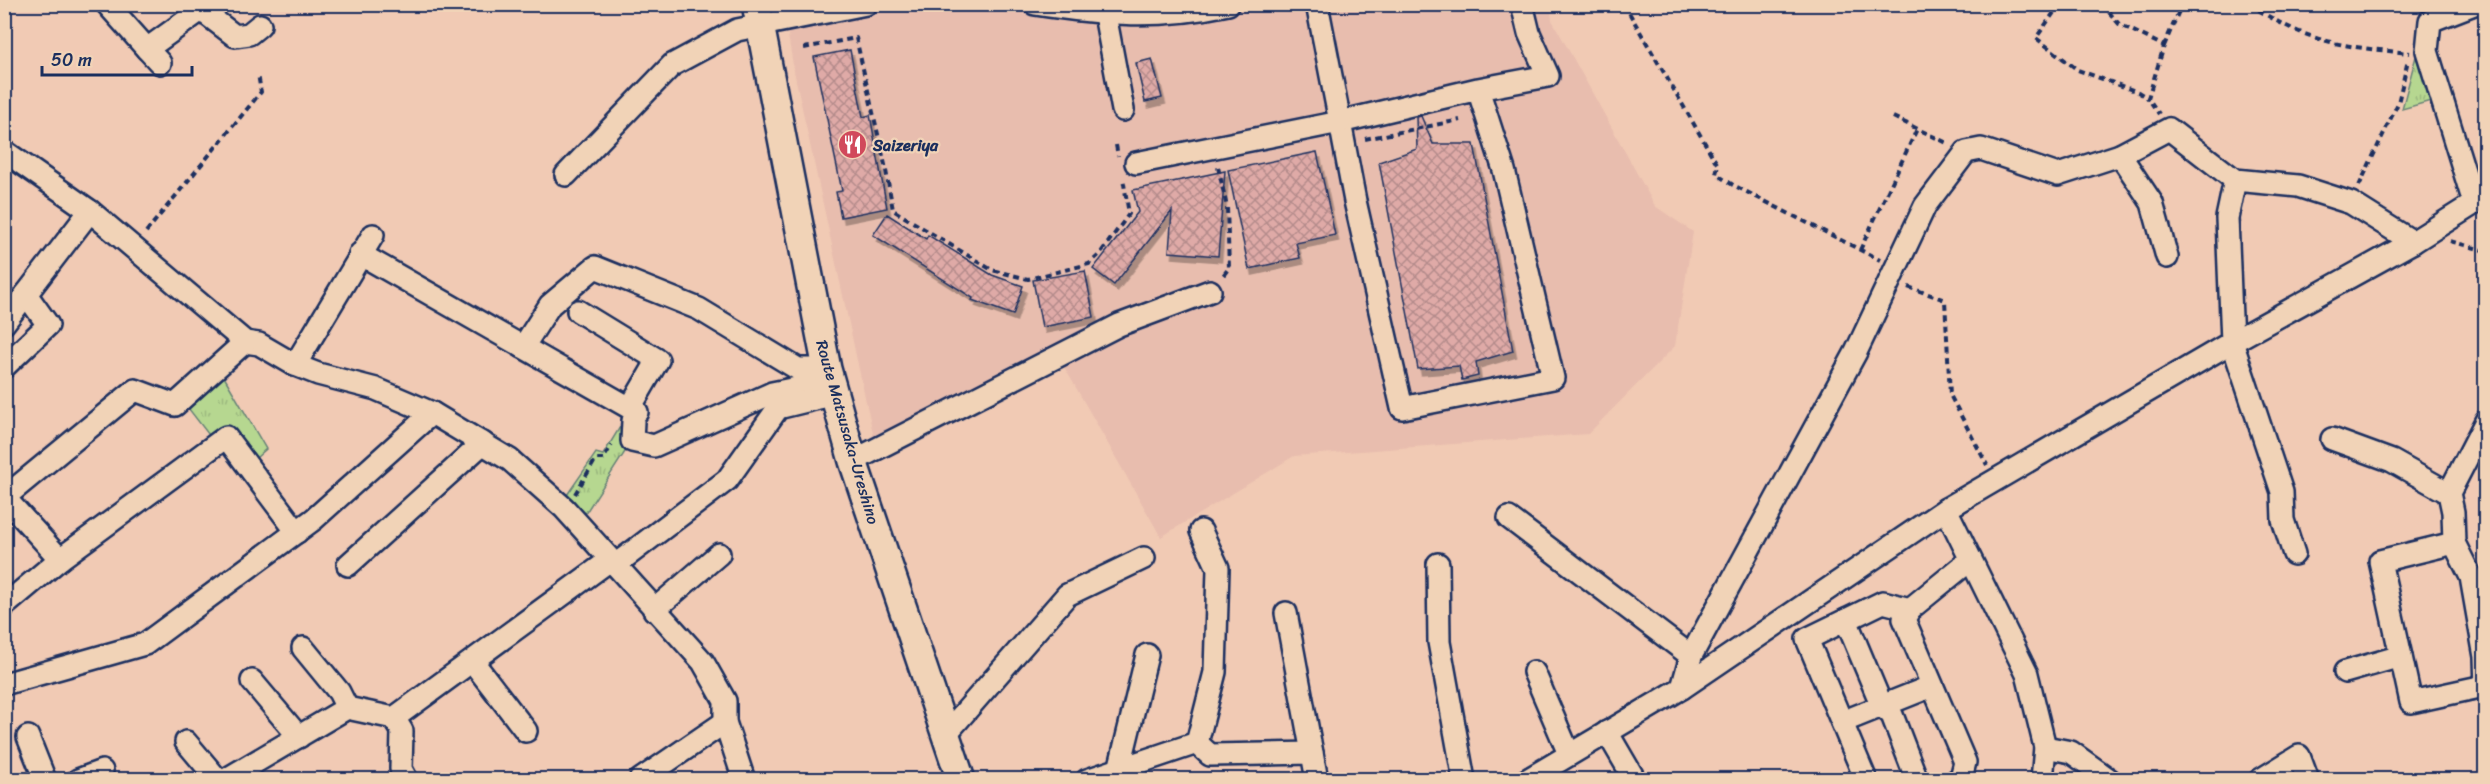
<svg xmlns="http://www.w3.org/2000/svg" width="2490" height="784" font-family="Sriracha,sans-serif">
<style>
.built{fill:#e8bdae}
.park{fill:url(#park-tufts);stroke:#688377;stroke-width:1.5}
.building{fill:url(#building-cross-hatch);stroke:#1b2f5e;stroke-width:1.5;filter:url(#shadow)}
.lines{fill:none;stroke-linecap:round;stroke-linejoin:round}
.minor-casing{stroke:#1b2f5e;stroke-width:26}
.major-casing{stroke:#1b2f5e;stroke-width:32}
.path{stroke:#1b2f5e;stroke-width:4;stroke-dasharray:6 4.5;stroke-linecap:butt}
.minor{stroke:#f1d3b7;stroke-width:21}
.major{stroke:#f1d3b7;stroke-width:27}
.labels{text-anchor:middle;stroke-width:4.5;stroke-linejoin:round;paint-order:stroke}
.poi-label{font-size:16px;font-weight:bold;fill:#1b2f5e;stroke:#f1d3b7;text-anchor:start}
.street-label{font-size:16px;fill:#1b2f5e;stroke:#f1d3b7}
</style>
<defs>
<pattern id="park-tufts" width="24" height="20" patternUnits="userSpaceOnUse" patternTransform="scale(1.5)"><rect width="24" height="20" fill="#b6d790"/><path d="M3 7l-1-3M5 7V3M7 7l1-3M15 17l-1-3M17 17v-4M19 17l1-3" fill="none" stroke="#9cb97f"/></pattern>
<pattern id="building-cross-hatch" width="8" height="8" patternUnits="userSpaceOnUse" patternTransform="scale(1.5)"><rect width="8" height="8" fill="#dfaaa7"/><path d="M0 0l8 8M0 8l8-8" fill="none" stroke="#b48b8b"/></pattern>
<filter id="shadow"><feDropShadow dx="3.5" dy="6" stdDeviation="0" flood-color="#0004"/></filter>
</defs>
<rect width="100%" height="100%" fill="#f1cab4"/>
<filter id="ink" filterUnits="userSpaceOnUse"><feTurbulence type="fractalNoise" baseFrequency=".0167" numOctaves="2"/><feDisplacementMap in="SourceGraphic" scale="12" xChannelSelector="R" yChannelSelector="G"/><feConvolveMatrix kernelMatrix="1 2 1 2 8 2 1 2 1" color-interpolation-filters="sRGB"/></filter>
<g filter="url(#ink)">
<polygon class="built" points="783,5 1550,5 1552,20 1655,206 1693,232 1675,346 1588,434 1294,456 1161,537 1054,349 874,438 794,71"/>
<g class="park">
<polygon points="2416,56 2431,101 2402,109"/>
<polygon points="223,375 266,449 256,458 229,426 212,439 185,404"/>
<polygon points="626,417 641,427 585,514 567,495 596,453 603,455"/>
</g>
<g class="building">
<polygon points="850,50 863,117 870,115 887,208 841,217 836,192 842,191 814,57"/>
<polygon points="1152,59 1162,98 1145,102 1136,63"/>
<polygon points="1421,116 1433,144 1474,144 1513,351 1476,362 1478,376 1462,380 1459,366 1418,369 1379,162 1417,149 1416,117"/>
<polygon points="1317,152 1335,235 1296,243 1300,258 1249,269 1228,170"/>
<polygon points="1225,171 1218,256 1169,252 1172,211 1114,285 1093,269 1138,212 1133,190"/>
<polygon points="887,214 926,239 928,235 992,275 1023,286 1013,315 972,300 973,298 873,235"/>
<polygon points="1085,271 1094,317 1042,327 1033,280"/>
</g>
<g class="lines">
<defs>
<g id="minor">
<polyline points="107,4 147,49 201,10 200,4"/>
<path d="M1035,4C1104,15 1160,19 1228,4"/>
<polyline points="1103,4 1123,110"/>
<polyline points="201,10 235,36 249,34 260,25"/>
<polyline points="147,49 160,63"/>
<polyline points="1478,89 1340,122 1355,201 1402,408 1553,378 1504,170 1478,89 1548,76 1529,33 1522,4"/>
<polyline points="4,151 90,211 245,342 259,344 295,365 318,374 376,389 432,413 510,460 564,508 703,662 725,701 725,722 744,780"/>
<polyline points="2120,155 2152,203 2167,257"/>
<polyline points="1136,163 1340,122 1317,4"/>
<polyline points="566,175 672,65 737,30 866,4"/>
<polyline points="2235,180 2227,218 2232,342 2282,492 2283,520 2294,554"/>
<polyline points="2474,203 2427,51 2430,21 2474,4"/>
<polyline points="360,254 637,412"/>
<polyline points="578,311 658,360 630,408"/>
<polyline points="4,323 90,211"/>
<polyline points="523,347 550,305 595,267 699,309 798,369 827,369"/>
<polyline points="295,365 373,235"/>
<polyline points="4,367 48,325 26,294"/>
<polyline points="633,421 632,441 654,446 772,393 831,381"/>
<polyline points="2486,421 2449,493 2453,512 2454,543 2471,577 2485,657 2486,690"/>
<polyline points="2332,439 2392,461 2449,493"/>
<polyline points="853,461 1119,325 1210,291"/>
<polyline points="4,497 60,559 4,606"/>
<polyline points="5,497 135,390 175,405 245,342"/>
<polyline points="1946,509 2027,674 2045,747 2042,780"/>
<polyline points="1509,518 1691,656"/>
<polyline points="2454,543 2380,561 2411,702 2484,686"/>
<polyline points="60,559 226,437 297,532"/>
<polyline points="1438,564 1439,642 1464,780"/>
<polyline points="348,565 483,443"/>
<polyline points="615,565 727,480 778,408 835,394"/>
<polyline points="654,610 719,554"/>
<polyline points="1286,613 1312,753"/>
<polyline points="1846,620 1882,706 1892,715 1917,780"/>
<polyline points="303,648 339,692 347,708"/>
<polyline points="473,662 526,731"/>
<polyline points="1534,672 1569,754"/>
<polyline points="2345,672 2401,656"/>
<polyline points="252,681 299,737"/>
<polyline points="4,684 145,644 314,519 432,413"/>
<polyline points="1682,688 1691,656 1856,352 1925,206 1966,152 1981,149 2058,175 2120,155 2169,129 2235,180 2298,186 2351,203 2413,242"/>
<polyline points="394,718 402,731 401,769 407,780"/>
<polyline points="1842,722 1932,686"/>
<polyline points="1607,732 1635,780"/>
<polyline points="945,735 1067,595 1144,558"/>
<polyline points="28,737 45,780"/>
<polyline points="186,742 218,780"/>
<polyline points="1197,743 1215,672 1218,568 1201,531"/>
<polyline points="2045,747 2071,752 2110,780"/>
<polyline points="1119,770 1147,655"/>
<polyline points="78,780 102,771"/>
<polyline points="225,780 347,708 394,718 610,560"/>
<polyline points="640,780 725,722"/>
<polyline points="1087,780 1197,743 1210,755 1312,753 1317,780"/>
<polyline points="1527,780 1682,688 1946,509 2232,342 2413,242 2486,196"/>
<polyline points="1866,780 1807,639 1883,602 1910,609"/>
<polyline points="1957,780 1961,778 1965,762 1904,619 1910,609 1969,561"/>
<polyline points="2260,780 2299,756 2308,780"/>
</g>
<polyline id="major" points="756,4 827,369 853,461 961,780"/>
</defs>
<use href="#minor" class="minor-casing"/>
<use href="#major" class="major-casing"/>
<g class="path">
<polyline points="1624,4 1713,157 1718,165 1716,174 1733,185 1880,260"/>
<polyline points="2060,4 2036,38 2078,70 2138,92 2148,98"/>
<polyline points="2102,4 2119,24 2164,46 2148,98 2159,114"/>
<path d="M2250,4C2305,43 2345,47 2410,53"/>
<polyline points="2164,46 2182,4"/>
<polyline points="804,48 856,38 885,165 893,210 992,270 1028,279 1089,264 1099,255 1129,214 1123,178"/>
<polyline points="1893,117 1949,144"/>
<polyline points="1365,139 1460,120"/>
<polyline points="1116,145 1118,156"/>
<polyline points="1218,167 1227,207 1229,268 1222,277"/>
<polyline points="2359,186 2398,103 2408,60"/>
<polyline points="146,232 261,92 258,74"/>
<polyline points="2450,241 2486,251"/>
<polyline points="1860,250 1917,129"/>
<polyline points="1908,287 1945,300 1950,395 1987,465"/>
<polyline points="575,494 596,459 603,459 612,445"/>
</g>
<use href="#minor" class="minor"/>
<use href="#major" class="major"/>
</g>
</g>
<defs>
<symbol id="restaurant-disc" viewBox="-11 -11 22 22"><circle r="9.5" fill="#d1495b" stroke="#f1d3b7"/><path d="M-5-6h1v4h1v-4h1v4h1v-4h1v5L-1.5 .5V6h-2V.5L-5-1ZM5-6V6H3V1.5H1.5Q1.5-4 5-6Z" fill="#fff"/></symbol>
</defs>
<g fill-rule="evenodd">
<use href="#restaurant-disc" x="836" y="128" width="33" height="33"/>
</g>
<g class="labels">
<g class="poi-label">
<text x="873" y="151">Saizeriya</text>
</g>
<g class="street-label">
<text transform="translate(848 432) rotate(74)" y="6">Route Matsusaka-Ureshino</text>
</g>
</g>
<rect width="2490" height="784" fill="none" stroke="#f1d3b7" stroke-width="24"/>
<rect x="12" y="12" width="2466" height="760" fill="none" stroke="#1b2f5e" stroke-width="2" filter="url(#ink)"/>
<path d="M42 66v9h150v-9" fill="none" stroke="#1b2f5e" stroke-width="3"/>
<text x="51" y="66" font-size="18" fill="#1b2f5e" stroke="#f1d3b7" stroke-width="4.5" paint-order="stroke">50 m</text>
</svg>
